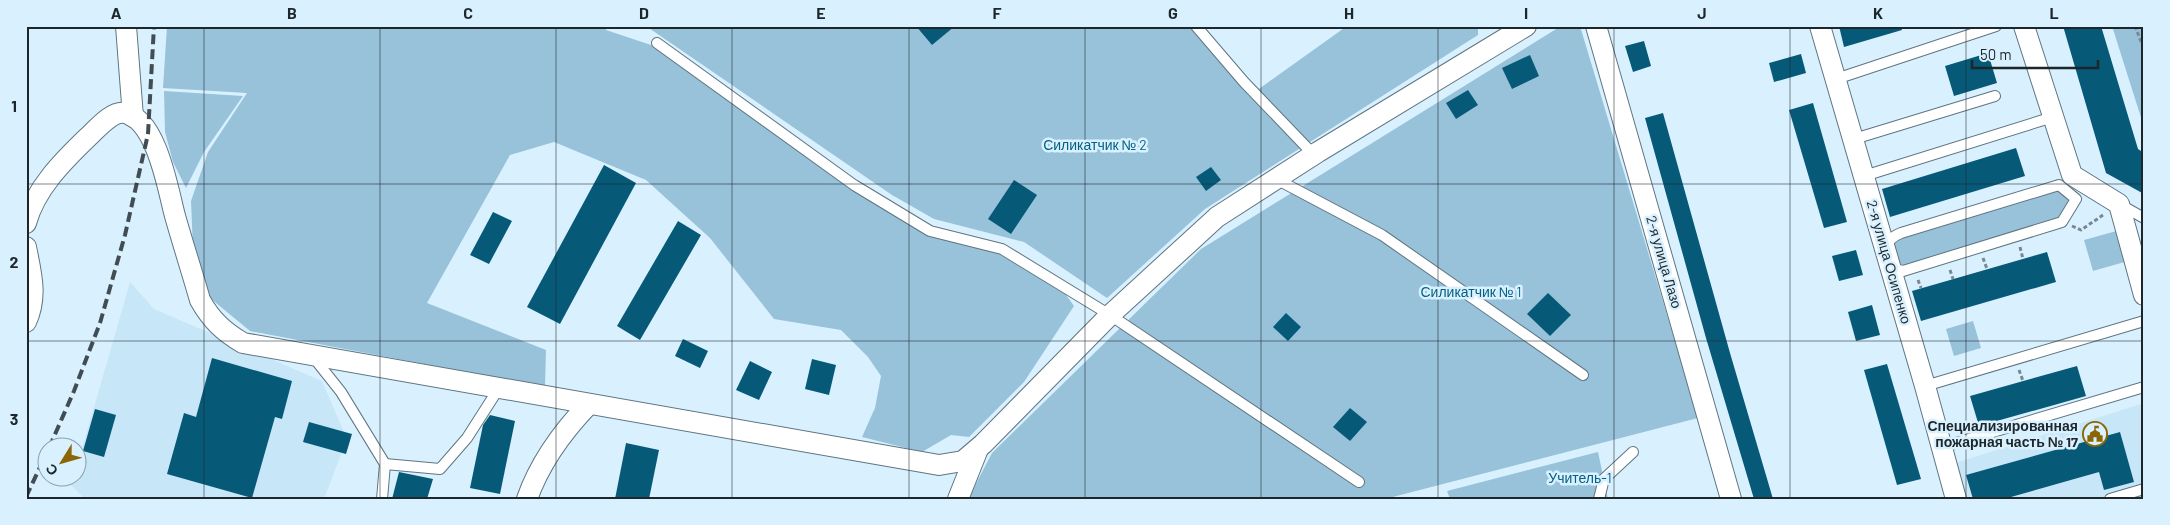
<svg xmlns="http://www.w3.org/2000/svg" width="2170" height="525" font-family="Barlow,sans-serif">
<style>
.built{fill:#c7e6f7}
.green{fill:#97c2da}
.building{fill:#075978}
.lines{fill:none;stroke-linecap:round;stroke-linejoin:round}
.service-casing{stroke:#5f7581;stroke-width:12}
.minor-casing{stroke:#5f7581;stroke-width:22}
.path{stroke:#788892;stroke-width:3;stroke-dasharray:4 2.5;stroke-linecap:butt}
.service{stroke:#fff;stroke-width:10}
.minor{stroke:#fff;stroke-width:20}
.rail{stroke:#414d53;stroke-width:4;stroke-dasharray:10 5;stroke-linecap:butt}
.grid{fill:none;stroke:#1d262b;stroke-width:1;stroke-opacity:0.55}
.labels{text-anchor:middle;stroke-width:5;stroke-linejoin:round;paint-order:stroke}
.park-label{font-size:14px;fill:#036083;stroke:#d9f1ff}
.street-label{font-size:14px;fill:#1d262b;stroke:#d9f1ff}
.poi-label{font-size:14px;font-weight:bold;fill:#1d262b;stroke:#d9f1ff;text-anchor:end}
.neatline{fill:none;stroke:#1d262b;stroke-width:2}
.grid-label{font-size:16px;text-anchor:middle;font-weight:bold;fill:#1d262b}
</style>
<rect width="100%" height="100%" fill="#d9f1ff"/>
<g class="built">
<polygon points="130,282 154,309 322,381 347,439 324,499 85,499 71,485 73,478 78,478 78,463"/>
<polygon points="2144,403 2144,499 1958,499 1949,465"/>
</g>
<g class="green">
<polygon points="167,26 606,26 606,30 651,45 854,185 930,231 1002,249 1056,281 1074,306 1024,382 969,437 951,435 922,452 862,437 875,408 881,376 868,357 841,330 774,319 710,238 646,180 554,142 510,155 427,303 546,350 545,387 250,331 210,298 193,250 191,201 208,152 247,93 163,88"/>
<polygon points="646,26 1191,26 1249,96 1347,26 1478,26 1478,35 1205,209 1107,298 1024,242 934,219 892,195"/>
<polygon points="1561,26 1580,26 1698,418 1385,499 968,499 992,453 1201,249"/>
<polygon points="2112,26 2144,26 2144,127"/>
<polygon points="164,91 243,96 204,152 186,188 173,162 165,132"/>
<polygon points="2056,185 2070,203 2067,217 1903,271 1890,241"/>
<polygon points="2120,230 2128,261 2093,271 2084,240"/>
<polygon points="1973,321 1981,348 1954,356 1946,329"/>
<polygon points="1598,452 1608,499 1450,499 1447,491"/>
</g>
<g class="building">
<polygon points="916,26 955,26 932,45"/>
<polygon points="1839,26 1901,26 1902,30 1844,47"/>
<polygon points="2063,26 2101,26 2138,149 2144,153 2144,194 2106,173"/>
<polygon points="1644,41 1651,66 1633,72 1625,46"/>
<polygon points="1988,53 1997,83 1954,96 1945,66"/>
<polygon points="1801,54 1806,73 1774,82 1769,63"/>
<polygon points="1530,55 1539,76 1512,89 1502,68"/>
<polygon points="1468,90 1478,105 1456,119 1446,103"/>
<polygon points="1813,103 1847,222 1824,228 1789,110"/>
<polygon points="1663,113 1730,353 1773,499 1754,499 1706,338 1645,118"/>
<polygon points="2016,148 2025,176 1890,217 1882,189"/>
<polygon points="604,165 636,183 560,324 527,307"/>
<polygon points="1211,167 1221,180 1206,191 1196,177"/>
<polygon points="1014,180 1037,195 1011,234 988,219"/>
<polygon points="493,212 512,221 489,264 470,255"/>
<polygon points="678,221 701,235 640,340 617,326"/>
<polygon points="1856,250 1863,275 1839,281 1832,256"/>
<polygon points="2047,252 2056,282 1921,321 1912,291"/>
<polygon points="1548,293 1571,315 1550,336 1527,314"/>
<polygon points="1872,305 1880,335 1856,341 1848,312"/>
<polygon points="1286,313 1301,327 1288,341 1273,327"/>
<polygon points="683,339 708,351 700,368 675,356"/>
<polygon points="212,358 292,381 282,419 275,417 252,498 167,474 184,413 196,417"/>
<polygon points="812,359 836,365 829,395 805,389"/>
<polygon points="750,361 772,372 759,400 736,390"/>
<polygon points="1887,364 1921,479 1897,485 1864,370"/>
<polygon points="2077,366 2086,396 1979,426 1970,396"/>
<polygon points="1350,408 1367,422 1350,441 1333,427"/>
<polygon points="95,409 116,415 104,457 83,451"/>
<polygon points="490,415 515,421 500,494 470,488 483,425"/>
<polygon points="309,422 352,434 346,454 303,442"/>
<polygon points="2120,432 2134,482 2104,490 2099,472 2004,499 1973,499 1966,475"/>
<polygon points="626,443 659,450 649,499 615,499"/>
<polygon points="399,472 433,479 427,499 392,499"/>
</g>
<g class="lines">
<defs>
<g id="service">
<polyline points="1196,26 1244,82 1314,155"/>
<polyline points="657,43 854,185 930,231 1002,249 1110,315 1359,482"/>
<polyline points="1836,79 1996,26"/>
<polyline points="1854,139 1995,96"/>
<polyline points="1864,176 2053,117"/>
<polyline points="1276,179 1382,235 1583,375"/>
<path d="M2059,185L2076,199L2062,222L1903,271L1894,269C1883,254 1883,240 1901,233Z"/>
<polyline points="2119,204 2144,218"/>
<polyline points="314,358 341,392 385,464 382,499"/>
<polyline points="1925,386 2144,321"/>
<polyline points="1942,447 2144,387"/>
<polyline points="385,464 440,469 467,438 499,388"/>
<polyline points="1599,499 1604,479 1633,452"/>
<polyline points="2110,499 2144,489"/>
</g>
<g id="minor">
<polyline points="126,26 133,117"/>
<polyline points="1596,26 1731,499"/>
<polyline points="1820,26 1925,386 1956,499"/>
<polyline points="2024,26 2072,175 2119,204 2144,295"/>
<path d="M26,223C35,189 63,161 88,137C96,130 112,110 125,113C157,120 168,190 175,216C183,244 192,272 200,300C211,320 224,332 243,343L939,465L963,461L983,444L1110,315L1217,217L1318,152L1526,26"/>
<path d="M26,247C31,273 38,296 26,322"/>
<path d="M527,499C540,462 563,431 589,404"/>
<polyline points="958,499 978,449"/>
</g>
</defs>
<use href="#service" class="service-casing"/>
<use href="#minor" class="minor-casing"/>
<g class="path">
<polyline points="2135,26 2144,49"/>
<polyline points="2072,226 2081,230 2103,215"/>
<polyline points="2020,247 2023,259"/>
<polyline points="1983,258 1987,269"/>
<polyline points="1950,270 1953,279"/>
<polyline points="1918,280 1921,288"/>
<polyline points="2019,370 2023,381"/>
</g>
<use href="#service" class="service"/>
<use href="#minor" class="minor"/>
<g class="rail">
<polyline points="49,448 74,391 100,323 125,235 148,134 154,26"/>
<polyline points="26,497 48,450"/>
</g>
</g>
<path class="grid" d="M204,26V499M380,26V499M556,26V499M732,26V499M909,26V499M1085,26V499M1261,26V499M1438,26V499M1614,26V499M1790,26V499M1966,26V499M26,184H2144M26,341H2144"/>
<defs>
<symbol id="civic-ring" viewBox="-11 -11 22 22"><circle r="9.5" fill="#d9f1ff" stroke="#8c6606" stroke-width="1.5"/><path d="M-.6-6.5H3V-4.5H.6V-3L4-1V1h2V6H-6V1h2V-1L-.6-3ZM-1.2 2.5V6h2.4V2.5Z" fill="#8c6606"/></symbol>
</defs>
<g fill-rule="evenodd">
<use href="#civic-ring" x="2081" y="420" width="28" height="28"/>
</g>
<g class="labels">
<g class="park-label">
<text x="1095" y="150">Силикатчик № 2</text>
<text x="1471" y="297">Силикатчик № 1</text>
<text x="1580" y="483">Учитель-1</text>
</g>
<g class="street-label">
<text transform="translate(1664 262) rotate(74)" y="5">2-я улица Лазо</text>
<text transform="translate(1889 262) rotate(74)" y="5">2-я улица Осипенко</text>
</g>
<g class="poi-label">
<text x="2078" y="431">Специализированная<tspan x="2078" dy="16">пожарная часть № 17</tspan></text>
</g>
</g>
<rect width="2170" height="525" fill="none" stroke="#d9f1ff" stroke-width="55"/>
<g transform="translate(62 462) rotate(233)"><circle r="24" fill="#d9f1ff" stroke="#8ea0aa"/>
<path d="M0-4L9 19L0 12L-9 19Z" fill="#8c6606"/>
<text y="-8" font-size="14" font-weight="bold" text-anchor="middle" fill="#1d262b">С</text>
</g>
<path d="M1972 60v8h126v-8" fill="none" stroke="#1d262b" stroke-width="2.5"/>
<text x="1980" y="60" font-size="15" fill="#1d262b" stroke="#d9f1ff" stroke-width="4" paint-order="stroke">50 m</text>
<rect x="28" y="28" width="2114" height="470" class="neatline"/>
<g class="grid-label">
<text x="116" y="19">A</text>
<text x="292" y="19">B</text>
<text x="468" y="19">C</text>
<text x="644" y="19">D</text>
<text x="821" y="19">E</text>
<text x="997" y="19">F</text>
<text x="1173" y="19">G</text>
<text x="1349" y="19">H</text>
<text x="1526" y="19">I</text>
<text x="1702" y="19">J</text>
<text x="1878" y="19">K</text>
<text x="2054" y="19">L</text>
<text x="14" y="112">1</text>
<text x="14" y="268">2</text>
<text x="14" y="425">3</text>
</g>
</svg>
